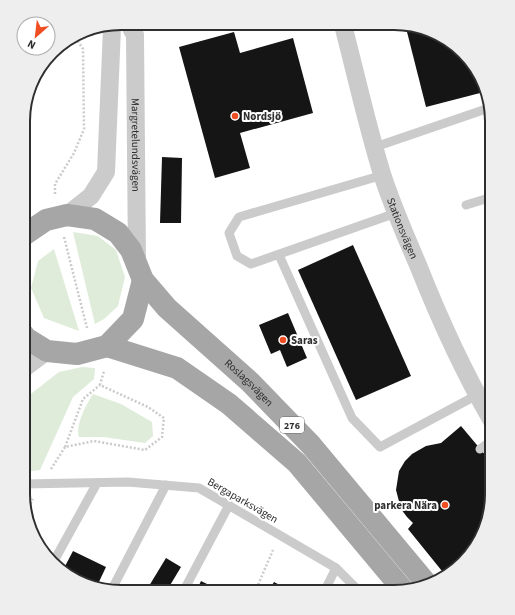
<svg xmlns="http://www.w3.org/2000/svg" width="515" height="615" font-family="'Source Sans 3',sans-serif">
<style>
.green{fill:#dfecda}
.building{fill:#151515}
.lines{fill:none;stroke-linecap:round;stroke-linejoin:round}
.path{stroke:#cbcbcb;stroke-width:2.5;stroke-dasharray:2 2;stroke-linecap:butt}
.service{stroke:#cbcbcb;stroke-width:9}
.minor{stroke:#cbcbcb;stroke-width:18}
.primary{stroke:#a6a6a6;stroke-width:22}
.poi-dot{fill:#f14d23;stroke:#fff;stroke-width:1.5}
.labels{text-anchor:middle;stroke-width:4;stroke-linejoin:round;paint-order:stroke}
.shield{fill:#fff;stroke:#6d6d6d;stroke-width:1}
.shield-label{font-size:10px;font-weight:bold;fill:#2e2e2e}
.poi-label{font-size:11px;font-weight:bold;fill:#2e2e2e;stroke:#fff;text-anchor:start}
.street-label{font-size:11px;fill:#2e2e2e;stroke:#fff}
.rim{fill:none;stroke:#2e2e2e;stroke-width:2}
</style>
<rect width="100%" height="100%" fill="#fff"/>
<g class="green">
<polygon points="73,232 98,236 116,250 125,277 118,306 104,319 95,324"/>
<polygon points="54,249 79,331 44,318 31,288 38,261"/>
<polygon points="82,367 95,368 94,379 73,397 40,470 23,472 23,400 59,372"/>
<path d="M93,394L121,404L152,422L153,436L145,443L103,437H79C75,425 86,405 93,394Z"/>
</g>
<g class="building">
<polygon points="405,24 448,39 479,72 484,92 426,107"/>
<polygon points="234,32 240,53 293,38 313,113 240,133 250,168 215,178 179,47"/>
<polygon points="162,157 182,158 181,223 160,223"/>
<polygon points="353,245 411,376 356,400 298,270"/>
<polygon points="288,313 307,358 287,367 280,350 271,354 259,325"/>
<polygon points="461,426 492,463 492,501 476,548 446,576 408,529 413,523 407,517 401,509 396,490 399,471 405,461 412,454 426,446 441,443"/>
<polygon points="73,551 106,567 97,586 72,579 63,570"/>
<polygon points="166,558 181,567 166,592 159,592 149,586"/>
<polygon points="201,581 223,592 196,592"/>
<polygon points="274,582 293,592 268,592"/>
<polygon points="130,586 145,592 127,592"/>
</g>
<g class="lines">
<g class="path">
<polyline points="55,194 55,184 74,153 84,129 83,49 75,37"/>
<polyline points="64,237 87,328"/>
<polyline points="65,447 83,399 100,385"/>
<polyline points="51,469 65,447 94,441 145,450 162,437 164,418 148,407 100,385 104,371"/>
<polyline points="27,511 33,499"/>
<polyline points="255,592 273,550"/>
</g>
<g class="service">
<polyline points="375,147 489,108"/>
<polyline points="383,175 239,217 229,233 237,256 251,264 396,213"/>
<polyline points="466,205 492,197"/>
<polyline points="279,255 352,418 380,447 477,395"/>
<polyline points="480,449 492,440"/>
<polyline points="23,484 128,482 199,488 336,568 360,592"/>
<polyline points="54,561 97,483"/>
<polyline points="111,591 166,485"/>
<polyline points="183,592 229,505"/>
<polyline points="324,592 336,568"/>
</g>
<g class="minor">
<path id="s1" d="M343,25C356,75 367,125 382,174C392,205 405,235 418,265C439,318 463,371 492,421"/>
<path id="s2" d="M131,28L135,35L137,263"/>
<polyline points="67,215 91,196 106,172 112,28"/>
<polyline points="23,369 47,351"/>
</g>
<g class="primary">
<path id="s3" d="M24,235L46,220L67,215L95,219L118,233L131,250L143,280L167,308L250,382L311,445L427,584"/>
<polyline points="23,334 26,338 47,351 77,354 107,346 133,319 143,280"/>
<polyline points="107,346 177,368 229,404 297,463 404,591"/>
</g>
</g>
<g class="poi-dot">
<circle cx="235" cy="116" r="4"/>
<circle cx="283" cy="340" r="4"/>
<circle cx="445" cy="505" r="4"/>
</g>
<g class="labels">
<rect class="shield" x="280" y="417" width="24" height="16" rx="3"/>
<g class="shield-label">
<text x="292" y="429">276</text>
</g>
<g class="poi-label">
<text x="243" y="120">Nordsjö</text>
<text x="291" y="344">Saras</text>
<text x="437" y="509" text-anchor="end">parkera Nära</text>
</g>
<g class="street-label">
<text dy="4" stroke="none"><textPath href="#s2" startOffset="118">Margretelundsvägen</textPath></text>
<text dy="4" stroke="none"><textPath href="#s1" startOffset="212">Stationsvägen</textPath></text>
<text dy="4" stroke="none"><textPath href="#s3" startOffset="305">Roslagsvägen</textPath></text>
<text transform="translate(243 500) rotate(30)" y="4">Bergaparksvägen</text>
</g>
</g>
<path d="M0 0H515V615H0ZM121 30H394A91 91 0 0 1 485 121V494A91 91 0 0 1 394 585H121A91 91 0 0 1 30 494V121A91 91 0 0 1 121 30Z" fill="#eee" fill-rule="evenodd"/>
<path class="rim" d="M121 30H394A91 91 0 0 1 485 121V494A91 91 0 0 1 394 585H121A91 91 0 0 1 30 494V121A91 91 0 0 1 121 30Z"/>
<g transform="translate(36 36) rotate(208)"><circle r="19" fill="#ffffff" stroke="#ababab"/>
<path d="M0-3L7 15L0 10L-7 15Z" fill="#f14d23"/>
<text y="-6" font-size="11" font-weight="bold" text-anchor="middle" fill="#2e2e2e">N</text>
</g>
</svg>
